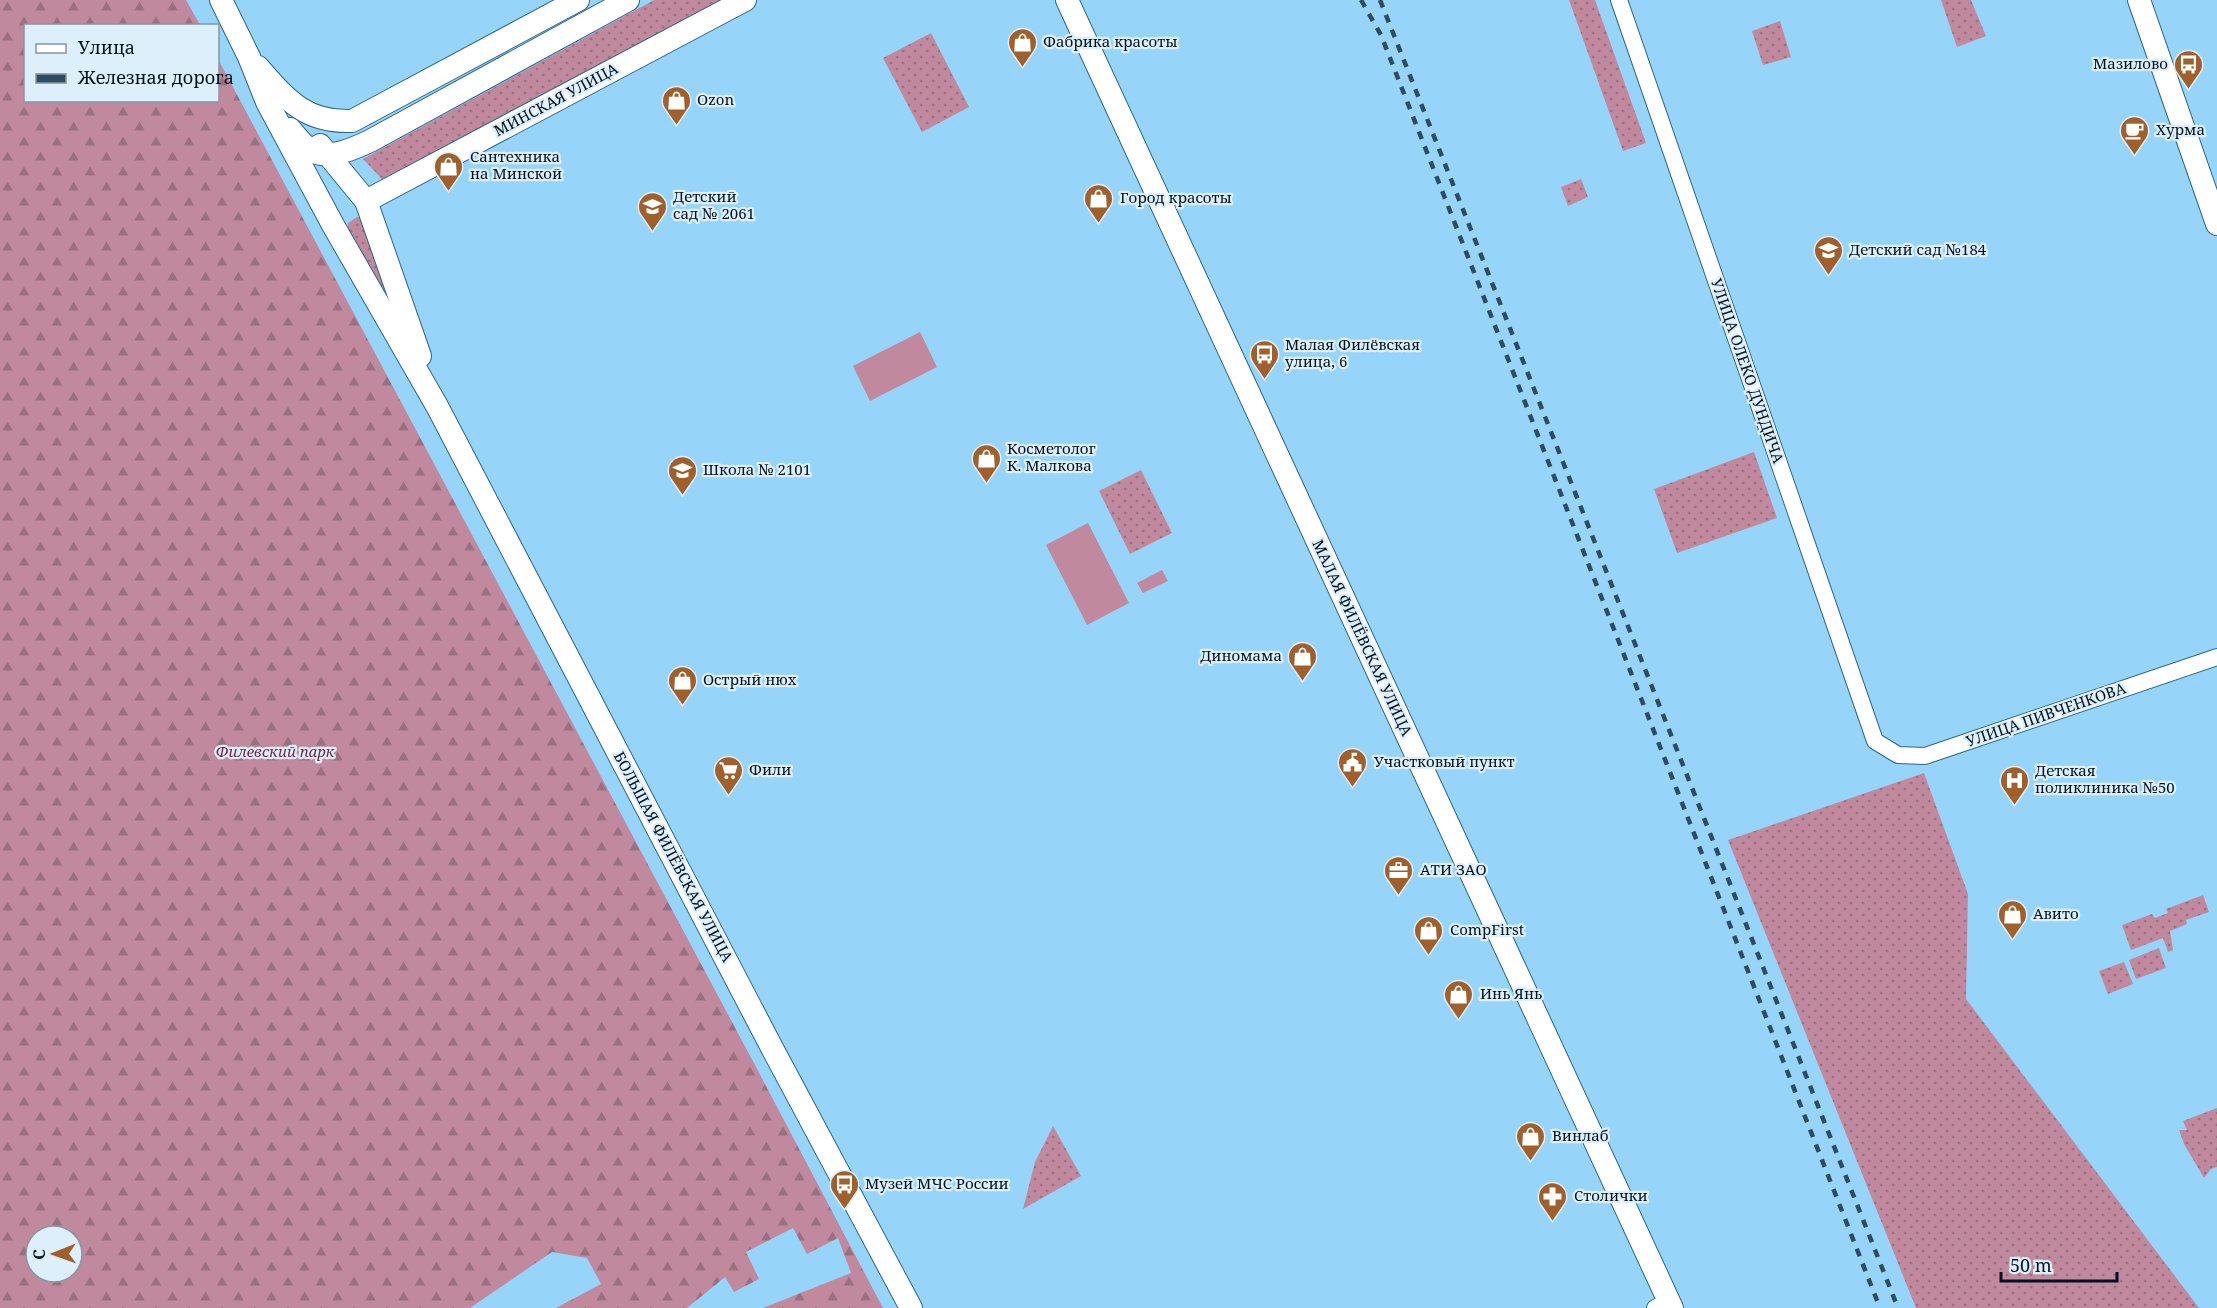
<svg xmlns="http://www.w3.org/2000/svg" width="2217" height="1308" font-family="'Noto Serif',serif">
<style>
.grass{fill:url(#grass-dots)}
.forest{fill:url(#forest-firs);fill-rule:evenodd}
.garden{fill:#c1899d}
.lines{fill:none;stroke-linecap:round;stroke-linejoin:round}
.street-casing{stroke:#2b6789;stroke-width:18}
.secondary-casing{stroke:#2b6789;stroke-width:24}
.street{stroke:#fff;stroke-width:16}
.secondary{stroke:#fff;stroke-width:22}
.rail{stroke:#2d4c61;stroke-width:4.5;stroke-dasharray:8 8;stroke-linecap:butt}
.labels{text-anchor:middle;stroke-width:4.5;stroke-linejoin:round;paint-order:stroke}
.poi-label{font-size:15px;fill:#001320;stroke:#ddeffa;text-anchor:start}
.street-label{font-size:15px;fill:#001320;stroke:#ddeffa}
.park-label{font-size:15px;font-style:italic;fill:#742849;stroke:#ddeffa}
</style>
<defs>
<pattern id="grass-dots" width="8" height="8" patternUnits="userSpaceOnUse" patternTransform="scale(1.5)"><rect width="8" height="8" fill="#c1899d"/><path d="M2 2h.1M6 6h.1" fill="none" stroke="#9a6f80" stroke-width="1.8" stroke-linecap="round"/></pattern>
<pattern id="forest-firs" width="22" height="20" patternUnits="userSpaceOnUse" patternTransform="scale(1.5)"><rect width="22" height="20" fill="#c1899d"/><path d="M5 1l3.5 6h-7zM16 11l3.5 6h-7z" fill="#9a6f80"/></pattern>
</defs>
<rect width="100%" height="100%" fill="#97d4fa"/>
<g class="grass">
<polygon points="654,0 726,0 382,179 363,159"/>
<polygon points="1569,0 1595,0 1646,143 1623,151"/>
<polygon points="1941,0 1971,0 1986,36 1957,47"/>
<polygon points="1780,21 1791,57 1763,65 1752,31"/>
<polygon points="931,33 969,107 922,132 883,58"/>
<polygon points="1581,179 1588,197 1568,206 1561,187"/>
<polygon points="357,217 362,217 410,339 348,229 348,223"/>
<polygon points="1754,452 1777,518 1677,553 1654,489"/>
<polygon points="1141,470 1172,533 1130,554 1099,491"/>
<polygon points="1924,773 1968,894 1966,999 2199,1308 1916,1308 1728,840"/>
<polygon points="2203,895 2209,912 2186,920 2187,924 2170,931 2173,950 2168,952 2163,938 2131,950 2122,925 2152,914 2155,918 2168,913 2166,909"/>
<polygon points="2159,948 2166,968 2136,979 2129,960"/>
<polygon points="2124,962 2133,984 2108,994 2099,971"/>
<polygon points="2217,1108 2217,1167 2211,1169 2204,1178 2184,1144 2179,1130 2187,1130 2183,1121"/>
<polygon points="1053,1126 1081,1176 1023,1209 1035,1162"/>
</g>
<path class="forest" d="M0,0H186L200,25L26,26V100H218V59L756,1067L883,1308H763L851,1273L838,1238L807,1254L793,1228L746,1252L759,1279L734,1292L725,1277L687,1308H556L601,1284L587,1258L552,1252L470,1308H0ZM36,1236H72V1272H36Z"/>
<g class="garden">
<polygon points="920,332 937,367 870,401 853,366"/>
<polygon points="1088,523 1129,603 1087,625 1046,545"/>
<polygon points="1162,570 1168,581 1143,593 1137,583"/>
</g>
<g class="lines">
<defs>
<g id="street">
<polyline points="1619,0 1875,741 1898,755 1925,756 2217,657"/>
<polyline points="1655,1308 1669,1301"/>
</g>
<g id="secondary">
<polyline points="221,0 249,57 267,102 333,225 437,406 771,1046 911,1308"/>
<polyline points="1067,0 1672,1308"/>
<polyline points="2139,0 2217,224"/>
<path d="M258,67C286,99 305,123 352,121L578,0"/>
<path d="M290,129C296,136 302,144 310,150C327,161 353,149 370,141L628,0"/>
<polyline points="320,145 366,201 420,356"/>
<polyline points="366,201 745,0"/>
</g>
</defs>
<use href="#street" class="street-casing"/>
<use href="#secondary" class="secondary-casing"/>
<use href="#street" class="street"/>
<use href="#secondary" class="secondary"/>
<g class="rail">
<polyline points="1361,0 1381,35 1880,1308"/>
<polyline points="1380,0 1898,1308"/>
</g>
</g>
<defs>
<symbol id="shop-pin" viewBox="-11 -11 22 30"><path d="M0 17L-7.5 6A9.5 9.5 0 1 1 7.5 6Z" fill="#a15f2b" stroke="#ddeffa"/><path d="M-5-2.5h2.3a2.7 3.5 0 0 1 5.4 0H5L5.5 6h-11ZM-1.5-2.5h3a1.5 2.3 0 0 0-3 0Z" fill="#fff"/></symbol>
<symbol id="bus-pin" viewBox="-11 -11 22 30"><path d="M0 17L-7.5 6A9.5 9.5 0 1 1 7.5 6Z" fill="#a15f2b" stroke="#ddeffa"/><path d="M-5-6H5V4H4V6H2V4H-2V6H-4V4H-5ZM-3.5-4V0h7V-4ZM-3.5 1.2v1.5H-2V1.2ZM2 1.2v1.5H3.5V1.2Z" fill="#fff"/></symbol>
<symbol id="cafe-pin" viewBox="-11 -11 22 30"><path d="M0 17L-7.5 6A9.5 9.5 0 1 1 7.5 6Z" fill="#a15f2b" stroke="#ddeffa"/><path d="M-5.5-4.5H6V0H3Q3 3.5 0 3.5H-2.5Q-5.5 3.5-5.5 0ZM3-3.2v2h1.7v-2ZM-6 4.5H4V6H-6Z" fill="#fff"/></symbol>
<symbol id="school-pin" viewBox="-11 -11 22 30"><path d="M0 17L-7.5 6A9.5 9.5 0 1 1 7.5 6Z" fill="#a15f2b" stroke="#ddeffa"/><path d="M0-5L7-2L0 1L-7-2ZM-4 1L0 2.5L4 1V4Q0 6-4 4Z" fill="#fff"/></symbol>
<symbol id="civic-pin" viewBox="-11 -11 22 30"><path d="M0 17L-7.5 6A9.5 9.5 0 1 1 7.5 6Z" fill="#a15f2b" stroke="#ddeffa"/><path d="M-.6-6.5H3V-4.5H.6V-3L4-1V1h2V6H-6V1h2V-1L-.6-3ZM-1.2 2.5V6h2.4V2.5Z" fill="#fff"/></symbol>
<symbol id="supermarket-pin" viewBox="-11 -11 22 30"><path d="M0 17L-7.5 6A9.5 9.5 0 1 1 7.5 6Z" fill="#a15f2b" stroke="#ddeffa"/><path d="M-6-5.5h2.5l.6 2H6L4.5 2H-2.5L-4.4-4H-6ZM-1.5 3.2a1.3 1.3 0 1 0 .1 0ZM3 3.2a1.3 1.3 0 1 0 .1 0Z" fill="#fff"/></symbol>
<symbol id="hospital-pin" viewBox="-11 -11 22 30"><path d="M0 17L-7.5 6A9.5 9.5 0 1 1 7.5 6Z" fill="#a15f2b" stroke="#ddeffa"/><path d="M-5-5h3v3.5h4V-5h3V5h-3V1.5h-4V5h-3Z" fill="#fff"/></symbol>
<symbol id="office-pin" viewBox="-11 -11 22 30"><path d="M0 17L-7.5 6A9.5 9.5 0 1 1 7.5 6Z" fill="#a15f2b" stroke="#ddeffa"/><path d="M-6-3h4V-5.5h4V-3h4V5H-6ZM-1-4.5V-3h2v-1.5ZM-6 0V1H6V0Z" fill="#fff"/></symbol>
<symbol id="pharmacy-pin" viewBox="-11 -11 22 30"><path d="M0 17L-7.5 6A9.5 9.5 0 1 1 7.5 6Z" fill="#a15f2b" stroke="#ddeffa"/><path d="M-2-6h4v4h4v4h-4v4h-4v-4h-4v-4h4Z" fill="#fff"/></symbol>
</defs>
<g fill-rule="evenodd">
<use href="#shop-pin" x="1006" y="26" width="33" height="45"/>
<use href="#bus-pin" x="2172" y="48" width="33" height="45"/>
<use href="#shop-pin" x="660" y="84" width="33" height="45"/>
<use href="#cafe-pin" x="2118" y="114" width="33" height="45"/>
<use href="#shop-pin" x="432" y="150" width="33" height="45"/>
<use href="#shop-pin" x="1082" y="182" width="33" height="45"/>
<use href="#school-pin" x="636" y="190" width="33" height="45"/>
<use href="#school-pin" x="1812" y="234" width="33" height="45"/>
<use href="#bus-pin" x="1248" y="338" width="33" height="45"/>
<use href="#shop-pin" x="970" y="442" width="33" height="45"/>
<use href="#school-pin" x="666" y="454" width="33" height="45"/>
<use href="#shop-pin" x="1286" y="640" width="33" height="45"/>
<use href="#shop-pin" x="666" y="664" width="33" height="45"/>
<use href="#civic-pin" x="1336" y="746" width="33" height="45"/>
<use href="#supermarket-pin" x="712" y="754" width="33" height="45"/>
<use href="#hospital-pin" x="1998" y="764" width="33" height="45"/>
<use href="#office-pin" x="1382" y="854" width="33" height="45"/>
<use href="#shop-pin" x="1996" y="898" width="33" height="45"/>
<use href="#shop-pin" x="1412" y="914" width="33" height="45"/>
<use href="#shop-pin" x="1442" y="978" width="33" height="45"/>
<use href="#shop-pin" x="1514" y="1120" width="33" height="45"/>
<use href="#bus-pin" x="828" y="1168" width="33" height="45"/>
<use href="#pharmacy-pin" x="1536" y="1180" width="33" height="45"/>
</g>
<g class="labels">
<g class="poi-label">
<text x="1043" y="47">Фабрика красоты</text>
<text x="2168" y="69" text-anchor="end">Мазилово</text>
<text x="697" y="105">Ozon</text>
<text x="2156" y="135">Хурма</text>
<text x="470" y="162">Сантехника<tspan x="470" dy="17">на Минской</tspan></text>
<text x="673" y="202">Детский<tspan x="673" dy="17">сад № 2061</tspan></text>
<text x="1120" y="203">Город красоты</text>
<text x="1849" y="255">Детский сад №184</text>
<text x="1285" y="350">Малая Филёвская<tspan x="1285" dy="17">улица, 6</tspan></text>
<text x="1007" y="454">Косметолог<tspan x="1007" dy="17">К. Малкова</tspan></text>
<text x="703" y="475">Школа № 2101</text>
<text x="1282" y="661" text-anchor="end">Диномама</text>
<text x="703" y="685">Острый нюх</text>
<text x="1374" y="767">Участковый пункт</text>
<text x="749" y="775">Фили</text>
<text x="2035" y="776">Детская<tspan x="2035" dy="17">поликлиника №50</tspan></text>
<text x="1420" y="875">АТИ ЗАО</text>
<text x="2033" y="919">Авито</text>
<text x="1450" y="935">CompFirst</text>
<text x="1480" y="999">Инь Янь</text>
<text x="1552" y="1141">Винлаб</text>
<text x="865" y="1189">Музей МЧС России</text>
<text x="1574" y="1201">Столички</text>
</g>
<g class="street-label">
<text transform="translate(556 100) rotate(-28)" y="5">МИНСКАЯ УЛИЦА</text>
<text transform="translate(1747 371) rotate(71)" y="5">УЛИЦА ОЛЕКО ДУНДИЧА</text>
<text transform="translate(1362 638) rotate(65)" y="5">МАЛАЯ ФИЛЁВСКАЯ УЛИЦА</text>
<text transform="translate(2046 715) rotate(-19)" y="5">УЛИЦА ПИВЧЕНКОВА</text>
<text transform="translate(673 857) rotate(62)" y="5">БОЛЬШАЯ ФИЛЁВСКАЯ УЛИЦА</text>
</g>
<g class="park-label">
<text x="275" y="757">Филевский парк</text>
</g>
</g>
<rect x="24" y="24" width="195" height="78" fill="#ddeffa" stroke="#8597a3" stroke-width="1.5"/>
<rect x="36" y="44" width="30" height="9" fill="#ffffff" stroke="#8597a3" stroke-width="1.5"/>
<text x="78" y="54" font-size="18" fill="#001320">Улица</text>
<rect x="36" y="74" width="30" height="9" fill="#2d4c61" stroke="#8597a3" stroke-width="1.5"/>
<text x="78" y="84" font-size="18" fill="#001320">Железная дорога</text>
<g transform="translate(54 1254) rotate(269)"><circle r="28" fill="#ddeffa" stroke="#8597a3" stroke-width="1.5"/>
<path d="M0-4.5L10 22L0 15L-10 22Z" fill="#a15f2b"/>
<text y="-9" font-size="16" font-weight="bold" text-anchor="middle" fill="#001320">С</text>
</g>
<path d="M2001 1272v9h116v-9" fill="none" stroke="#001320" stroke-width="3"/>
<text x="2010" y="1272" font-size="18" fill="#001320" stroke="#ddeffa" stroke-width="4.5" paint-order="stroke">50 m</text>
</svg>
